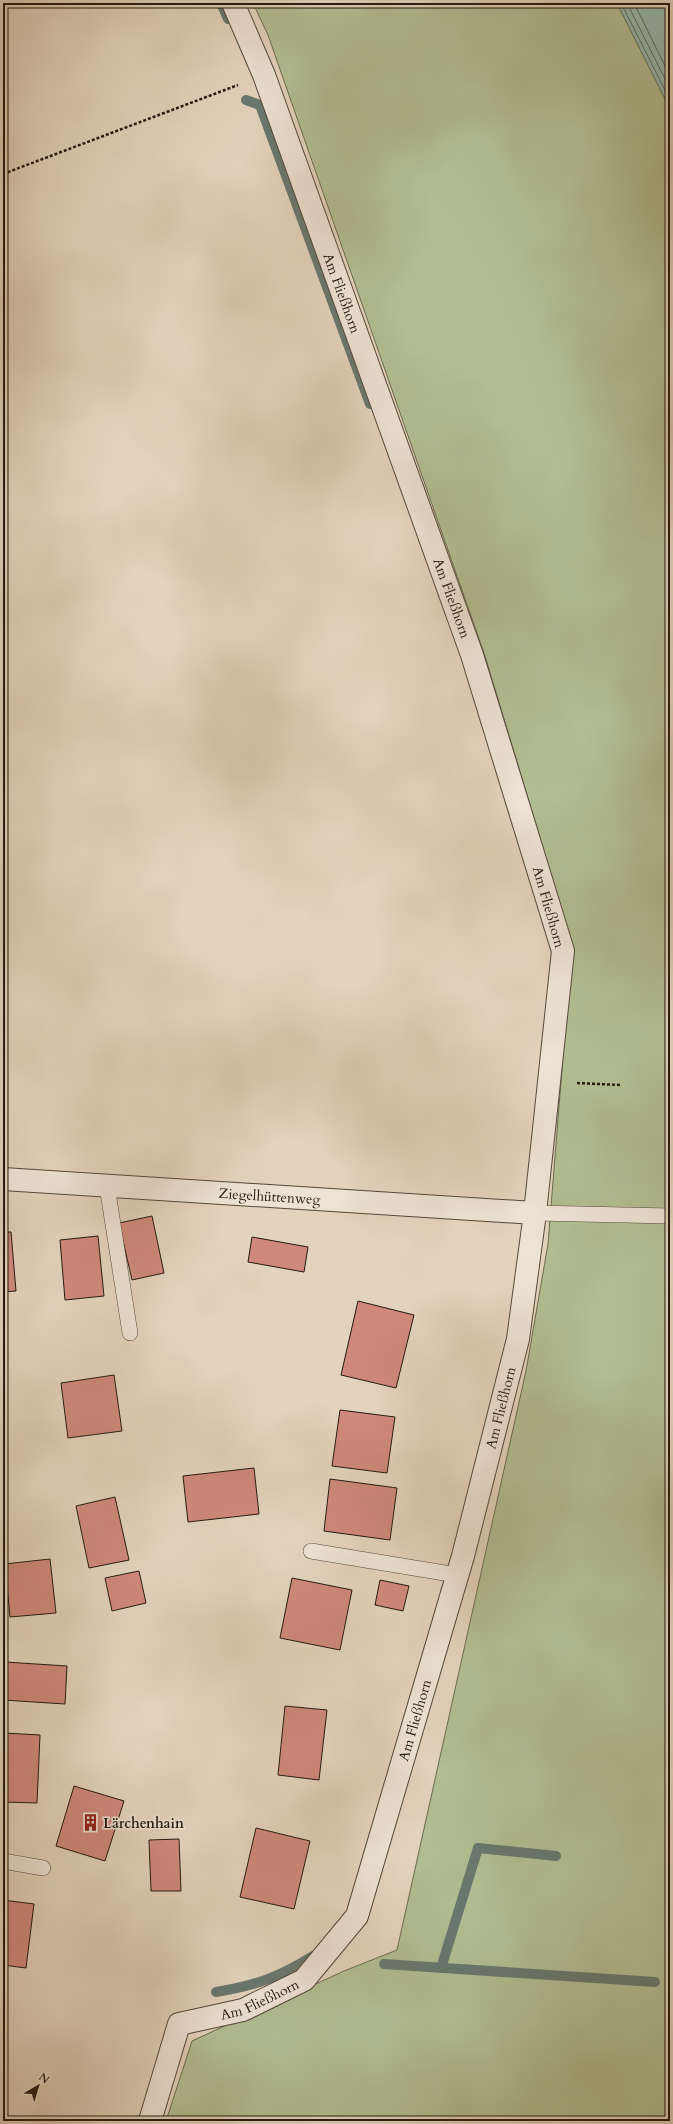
<svg xmlns="http://www.w3.org/2000/svg" width="673" height="2124" font-family="Cardo,serif">
<style>
.green{fill:#b1bd92;stroke:#6a6b51}
.water{fill:#95b8af;stroke:#68786f}
.lines{fill:none;stroke-linecap:round;stroke-linejoin:round}
.shore{stroke:#5c6860;stroke-width:1}
.stream{stroke:#68786f;stroke-width:10}
.building{fill:#cf897c;stroke:#241910}
.service-casing{stroke:#54483b;stroke-width:16}
.minor-casing{stroke:#54483b;stroke-width:24}
.path{stroke:#241910;stroke-width:2.5;stroke-dasharray:3 2;stroke-linecap:butt}
.service{stroke:#ede2d3;stroke-width:15}
.minor{stroke:#ede2d3;stroke-width:22}
.labels{text-anchor:middle;stroke-width:3;stroke-linejoin:round;paint-order:stroke}
.street-label{font-size:14px;fill:#241910;stroke:#ede2d3}
.poi-label{font-size:14px;font-weight:bold;fill:#241910;stroke:#ede2d3;text-anchor:start}
</style>
<rect width="100%" height="100%" fill="#e3d3bc"/>
<filter id="stains"><feTurbulence type="fractalNoise" baseFrequency=".005" numOctaves="4"/><feColorMatrix values="0 0 0 0 .2 0 0 0 0 .09 0 0 0 0 .02 0 0 0 .5 -.17"/></filter>
<radialGradient id="worn" r=".72"><stop offset=".6" stop-color="#630" stop-opacity="0"/><stop offset="1" stop-color="#630" stop-opacity=".3"/></radialGradient>
<polygon class="green" points="253,3 617,3 670,109 670,2121 166,2121 192,2041 344,1971 397,1950 526,1371 548,1244 572,944 485,656 268,35"/>
<polygon class="water" points="617,3 670,3 670,109"/>
<g class="lines">
<g class="shore">
<polyline points="621,3 670,100"/>
<polyline points="627,3 670,89"/>
<polyline points="634,3 670,76"/>
</g>
<g class="stream">
<polyline points="221,3 228,19"/>
<polyline points="246,100 260,105 370,404"/>
<polyline points="384,1964 655,1982"/>
<polyline points="441,1968 478,1848 556,1856"/>
<path d="M216,1992C254,1986 280,1977 313,1956"/>
</g>
</g>
<g class="building">
<polygon points="152,1216 164,1273 132,1280 119,1223"/>
<polygon points="3,1232 11,1232 16,1291 3,1292"/>
<polygon points="98,1236 104,1296 65,1300 60,1240"/>
<polygon points="252,1237 308,1247 304,1272 248,1262"/>
<polygon points="358,1301 414,1315 396,1388 341,1375"/>
<polygon points="114,1375 122,1431 68,1438 61,1383"/>
<polygon points="340,1410 395,1417 387,1473 332,1466"/>
<polygon points="254,1468 259,1514 188,1522 183,1476"/>
<polygon points="330,1479 397,1488 390,1540 324,1531"/>
<polygon points="115,1497 129,1560 89,1568 76,1506"/>
<polygon points="50,1559 56,1613 10,1617 5,1564"/>
<polygon points="139,1571 146,1603 112,1611 105,1578"/>
<polygon points="292,1578 352,1590 340,1650 280,1638"/>
<polygon points="380,1580 409,1586 403,1611 375,1605"/>
<polygon points="5,1662 67,1666 65,1704 3,1700"/>
<polygon points="285,1706 327,1710 319,1780 278,1775"/>
<polygon points="3,1733 40,1735 37,1803 3,1802"/>
<polygon points="74,1786 124,1801 105,1861 56,1846"/>
<polygon points="256,1828 310,1841 294,1909 240,1897"/>
<polygon points="179,1839 181,1891 151,1891 149,1840"/>
<polygon points="3,1900 34,1904 26,1968 3,1965"/>
</g>
<g class="lines">
<defs>
<g id="service">
<polyline points="107,1186 130,1333"/>
<polyline points="535,1213 670,1216"/>
<polyline points="311,1551 457,1575"/>
<polyline points="3,1861 43,1868"/>
</g>
<g id="minor">
<path id="s1" d="M3,1179L535,1213"/>
<path id="s2" d="M150,2121L179,2024L243,2010L304,1980L357,1916L463,1556L518,1339L535,1213L563,951L472,655L264,75L233,3"/>
</g>
</defs>
<use href="#service" class="service-casing"/>
<use href="#minor" class="minor-casing"/>
<g class="path">
<polyline points="3,174 238,85"/>
<polyline points="577,1083 620,1085"/>
</g>
<use href="#service" class="service"/>
<use href="#minor" class="minor"/>
</g>
<defs>
<symbol id="building-bare" viewBox="-9 -9 18 18"><path d="M-4-6H4V6H1V3H-1V6H-4ZM-2.5-4.3h1.7v1.8h-1.7ZM.8-4.3h1.7v1.8H.8ZM-2.5-1h1.7V.8h-1.7ZM.8-1h1.7V.8H.8Z" fill="#8f2418" stroke="#ede2d3" stroke-width="2.5" paint-order="stroke"/></symbol>
</defs>
<g fill-rule="evenodd">
<use href="#building-bare" x="78" y="1810" width="25" height="25"/>
</g>
<g class="labels">
<g class="street-label">
<text transform="translate(342 293) rotate(70)" y="5">Am Fließhorn</text>
<text transform="translate(452 598) rotate(70)" y="5">Am Fließhorn</text>
<text transform="translate(549 907) rotate(74)" y="5">Am Fließhorn</text>
<text dy="5" stroke="none"><textPath href="#s1" startOffset="267">Ziegelhüttenweg</textPath></text>
<text dy="5" stroke="none"><textPath href="#s2" startOffset="846">Am Fließhorn</textPath></text>
<text dy="5" stroke="none"><textPath href="#s2" startOffset="522">Am Fließhorn</textPath></text>
<text dy="5" stroke="none"><textPath href="#s2" startOffset="186">Am Fließhorn</textPath></text>
</g>
<g class="poi-label">
<text x="103" y="1828">Lärchenhain</text>
</g>
</g>
<rect width="673" height="2124" fill="none" stroke="#e3d3bc" stroke-width="16"/>
<rect x="4" y="4" width="665" height="2116" fill="none" stroke="#241910" stroke-width="2"/>
<rect x="8" y="8" width="657" height="2108" fill="none" stroke="#241910"/>
<g transform="translate(38 2086) rotate(38)" stroke="#ede2d3" stroke-width="3" paint-order="stroke">
<path d="M0-3L7 15L0 10L-7 15Z" fill="#241910"/>
<text y="-6" font-size="11" font-weight="bold" text-anchor="middle" fill="#241910">N</text>
</g>
<rect width="100%" height="100%" filter="url(#stains)"/>
<rect width="100%" height="100%" fill="url(#worn)"/>
</svg>
